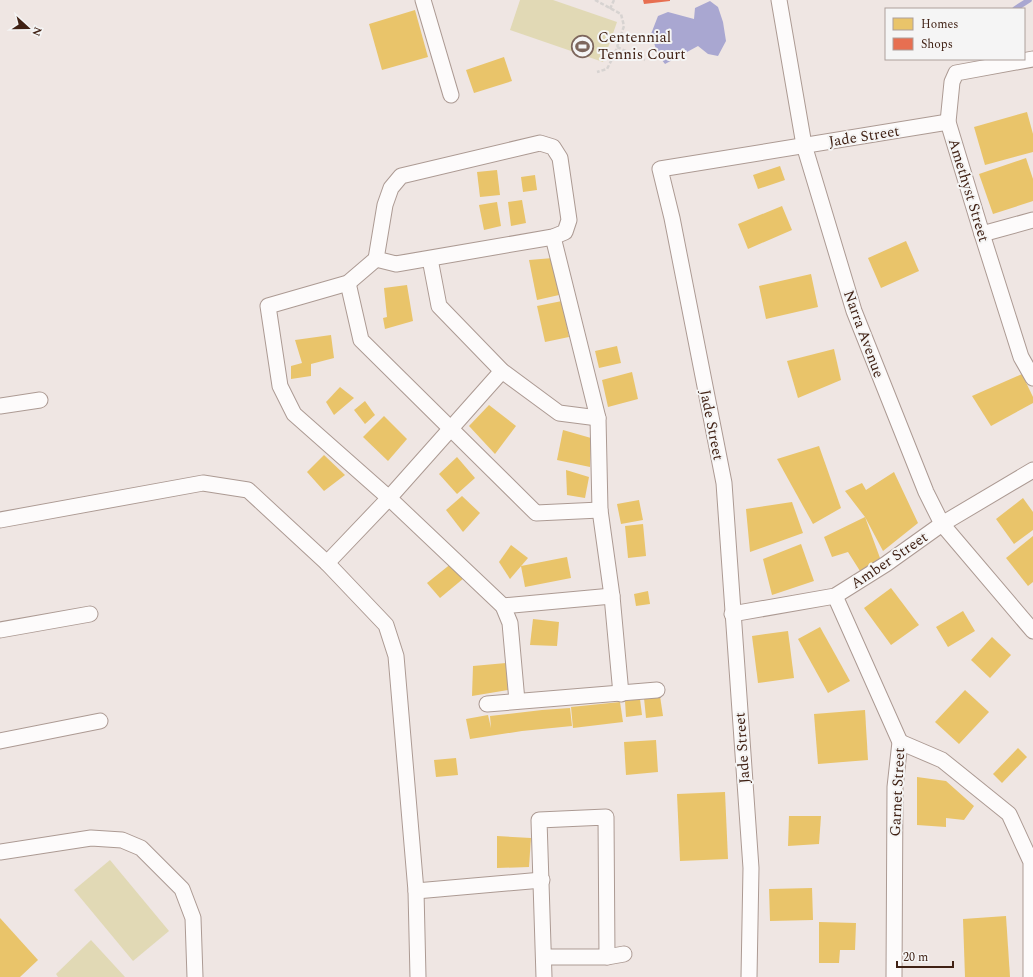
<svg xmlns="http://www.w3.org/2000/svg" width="1033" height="977" font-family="Spectral,serif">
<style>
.green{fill:#e1d9b5}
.water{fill:#a9a7d1}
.homes{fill:#e9c46a}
.shops{fill:#e76f51}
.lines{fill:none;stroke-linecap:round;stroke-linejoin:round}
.stream{stroke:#a9a7d1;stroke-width:5.5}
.minor-casing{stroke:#ac9a93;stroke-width:17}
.path{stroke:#d7d3d1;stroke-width:2.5;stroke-dasharray:4 2;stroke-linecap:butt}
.minor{stroke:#fdfbfb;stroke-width:15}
.labels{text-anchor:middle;stroke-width:4;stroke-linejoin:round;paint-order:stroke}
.poi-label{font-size:15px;fill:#402114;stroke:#f5f5f5;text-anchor:start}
.street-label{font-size:15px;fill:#402114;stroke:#f5f5f5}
</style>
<rect width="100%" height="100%" fill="#efe6e3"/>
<g class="green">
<polygon points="520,0 553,0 617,22 603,62 510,30"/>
<polygon points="110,860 169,931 133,961 74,890"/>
<polygon points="91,940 125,977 58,977 56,974"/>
</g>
<polygon class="water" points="710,1 718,7 723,22 726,41 718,56 708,54 698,46 665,64 658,55 651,34 658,16 668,12 694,19 695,8"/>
<g class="homes">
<polygon points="415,10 428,57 382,70 369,24"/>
<polygon points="504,57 512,81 474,93 466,70"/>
<polygon points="1027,112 1033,134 1033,152 985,165 974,127"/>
<polygon points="1026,158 1033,179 1033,201 993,214 979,174"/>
<polygon points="780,166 785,180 758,189 753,175"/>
<polygon points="497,170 500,195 480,197 477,172"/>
<polygon points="535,175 537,190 523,192 521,177"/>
<polygon points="522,200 526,223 511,226 508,202"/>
<polygon points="497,202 501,226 484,230 479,205"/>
<polygon points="782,206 792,230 748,249 738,224"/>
<polygon points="906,241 919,271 881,288 868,258"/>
<polygon points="553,258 559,295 537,300 529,260"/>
<polygon points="811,274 818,307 766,319 759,286"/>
<polygon points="407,285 413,321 385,329 383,318 387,317 384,288"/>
<polygon points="562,301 569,337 545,342 537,306"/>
<polygon points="331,335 334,358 311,364 311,376 291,379 291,366 302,363 295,340"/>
<polygon points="617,346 621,363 599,368 595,351"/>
<polygon points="834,349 841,380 798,398 787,361"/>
<polygon points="632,372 638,399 608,407 602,380"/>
<polygon points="1022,374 1033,397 1033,403 991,426 972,396"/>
<polygon points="340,387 354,398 334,415 326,402"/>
<polygon points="365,401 375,415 365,424 354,410"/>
<polygon points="489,405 516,426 495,454 469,426"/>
<polygon points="384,416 407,439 388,461 363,437"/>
<polygon points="563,430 591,438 590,467 557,460"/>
<polygon points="819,446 841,508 813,524 777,459"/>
<polygon points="324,455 345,475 324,491 307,472"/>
<polygon points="457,457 475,478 457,494 439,474"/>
<polygon points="566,470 589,477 585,498 567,495"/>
<polygon points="894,472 918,523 883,551 865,517 880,558 860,571 848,552 832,557 824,537 865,517 845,491 862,483 866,490"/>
<polygon points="462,496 480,513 463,532 446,510"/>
<polygon points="1023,498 1033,512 1033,530 1014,544 996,519"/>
<polygon points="639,500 643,520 621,524 617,504"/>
<polygon points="792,502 803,533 750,552 746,509"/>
<polygon points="643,524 646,556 628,558 625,526"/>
<polygon points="1033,536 1033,582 1028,586 1006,558"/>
<polygon points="801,544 814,581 772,595 763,559"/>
<polygon points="511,545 528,558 510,579 499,562"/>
<polygon points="567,557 571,578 525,587 521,566"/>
<polygon points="452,563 464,578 440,598 427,583"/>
<polygon points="891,588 919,625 891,645 864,608"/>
<polygon points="648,591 650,604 636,606 634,594"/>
<polygon points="963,611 975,631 948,647 936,627"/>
<polygon points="533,619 559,622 557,646 530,645"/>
<polygon points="820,627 850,681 828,693 798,639"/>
<polygon points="788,631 794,678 758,683 752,636"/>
<polygon points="992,637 1011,655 990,678 971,660"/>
<polygon points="506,663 508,690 472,696 473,666"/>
<polygon points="965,690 989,712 959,744 935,722"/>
<polygon points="660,696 663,716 646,718 644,698"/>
<polygon points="640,699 642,715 626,717 625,701"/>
<polygon points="620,702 623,722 573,728 571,707"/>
<polygon points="570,708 572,726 522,731 470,739 466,719 488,715 491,728 490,716 542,710"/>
<polygon points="865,710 868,760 818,764 814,714"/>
<polygon points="656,740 658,772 626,775 624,742"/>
<polygon points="1018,748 1027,757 1002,783 993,774"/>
<polygon points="456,758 458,775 436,777 434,760"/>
<polygon points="917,777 946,781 974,806 964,820 946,818 946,827 917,825"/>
<polygon points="725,792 728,859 680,861 677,794"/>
<polygon points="789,816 821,816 819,844 788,846"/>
<polygon points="497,836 531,838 529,867 497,868"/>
<polygon points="812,888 813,920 770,921 769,889"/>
<polygon points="1006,916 1010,977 965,977 963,919"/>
<polygon points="0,918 38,960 20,977 0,977"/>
<polygon points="819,922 856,923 855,950 840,950 839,963 819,963"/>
</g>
<polygon class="shops" points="643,0 670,0 670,1 644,4"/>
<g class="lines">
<polyline class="stream" points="1015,9 1029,0"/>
<defs>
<g id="minor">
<polyline points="423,0 451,95"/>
<polyline points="779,0 804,145 854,311 926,492 942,524 1033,631"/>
<polyline points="1033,59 956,73 952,82 948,122 982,234 1021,357 1033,378"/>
<polygon points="540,143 553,147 560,158 569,220 565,232 553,237 396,264 376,259 385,205 391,188 401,176"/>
<polyline points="982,234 1033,220"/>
<polyline points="553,237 598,418 600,510 612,596 621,694"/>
<polyline points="376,259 348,283 268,306 280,386 294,414 389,498 503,606 510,623 517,701"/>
<polyline points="430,259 439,306 502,371 559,413 598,418"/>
<polyline points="348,283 361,340 536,513 600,510"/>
<polyline points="0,406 40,400"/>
<polyline points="0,520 203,483 248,490 327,563 386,625 396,656 416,891 418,977"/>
<polyline points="327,563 389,498 502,371"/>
<polyline points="835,596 900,742 895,787 894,977"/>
<polyline points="503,606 612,596"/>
<polyline points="732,614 835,596 886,564 942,524 1033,470"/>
<polyline points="0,630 90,614"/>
<polyline points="487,704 657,690"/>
<polyline points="0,741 100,721"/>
<polyline points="900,742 942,760 1009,814 1031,862 1031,977"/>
<polyline points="0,852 91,838 122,840 141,848 182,889 193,918 195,977"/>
<polyline points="416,891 542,880"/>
<polyline points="544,957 607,957 624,954"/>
<polyline points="544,977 539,820 606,817 607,957"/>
<polyline points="749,977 751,868 724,483 672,218 660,169 948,122"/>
</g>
</defs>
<use href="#minor" class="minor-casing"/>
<g class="path">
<polyline points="595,0 621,14 624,26 615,53 607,69 597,72"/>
<polyline points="610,9 614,0"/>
<polyline points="617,47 645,60"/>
</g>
<use href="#minor" class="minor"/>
</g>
<defs>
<symbol id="stadium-ring" viewBox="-11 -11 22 22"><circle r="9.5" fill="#f5f5f5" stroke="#7d665c" stroke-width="1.5"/><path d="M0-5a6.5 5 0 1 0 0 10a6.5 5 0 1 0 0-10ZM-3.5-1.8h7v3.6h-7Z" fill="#7d665c"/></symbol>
</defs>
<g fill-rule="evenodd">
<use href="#stadium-ring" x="570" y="34" width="25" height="25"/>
</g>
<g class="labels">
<g class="poi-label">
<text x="598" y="42">Centennial<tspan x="598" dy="17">Tennis Court</tspan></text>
</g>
<g class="street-label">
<text transform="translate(864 136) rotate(-9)" y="5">Jade Street</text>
<text transform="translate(969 190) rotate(73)" y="5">Amethyst Street</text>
<text transform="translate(864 334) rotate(70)" y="5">Narra Avenue</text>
<text transform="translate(712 425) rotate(79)" y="5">Jade Street</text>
<text transform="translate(889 560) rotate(-34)" y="5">Amber Street</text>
<text transform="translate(742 748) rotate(-94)" y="5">Jade Street</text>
<text transform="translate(897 792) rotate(-87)" y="5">Garnet Street</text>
</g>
</g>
<rect x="885" y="8" width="140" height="52" fill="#f5f5f5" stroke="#ada09b"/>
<rect x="893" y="18" width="20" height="12" fill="#e9c46a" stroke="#ada09b"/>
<text x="921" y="28" font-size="12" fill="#402114">Homes</text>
<rect x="893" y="38" width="20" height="12" fill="#e76f51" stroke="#ada09b"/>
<text x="921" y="48" font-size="12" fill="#402114">Shops</text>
<g transform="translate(28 28) rotate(111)" stroke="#f5f5f5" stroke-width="3" paint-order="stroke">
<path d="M0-3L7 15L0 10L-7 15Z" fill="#402114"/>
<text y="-6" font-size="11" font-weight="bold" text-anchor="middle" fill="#402114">N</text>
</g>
<path d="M897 961v6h56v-6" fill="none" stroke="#402114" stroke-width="2"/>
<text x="903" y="961" font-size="12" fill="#402114" stroke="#f5f5f5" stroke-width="3" paint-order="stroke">20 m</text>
</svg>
